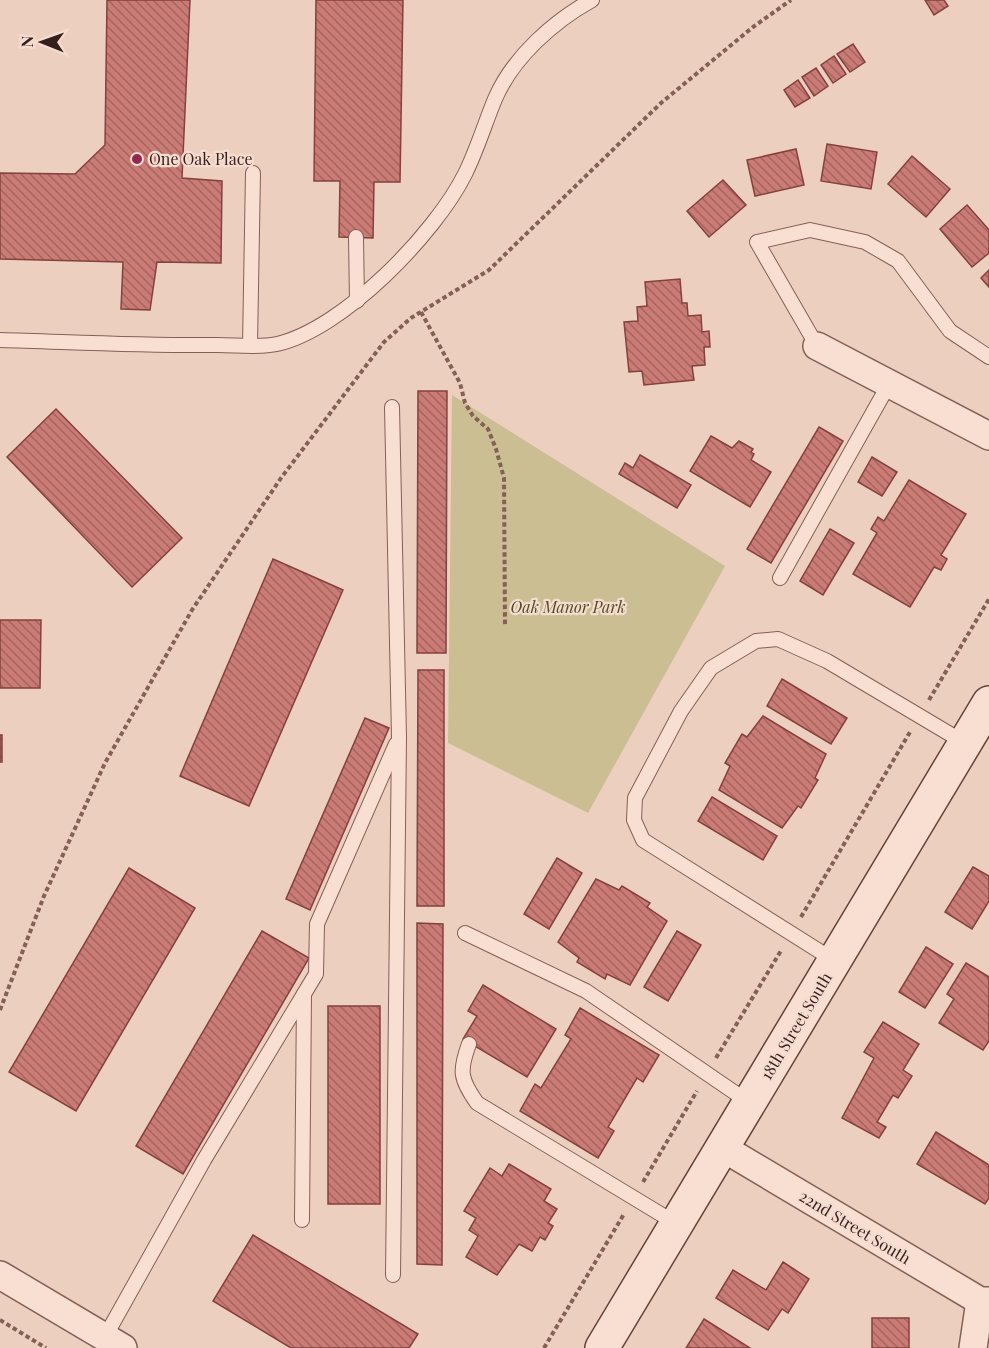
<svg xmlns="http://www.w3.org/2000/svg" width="989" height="1348" font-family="'Playfair Display',serif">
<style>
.park{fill:#cbbe93}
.building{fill:url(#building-back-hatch);stroke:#84413e;stroke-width:1.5}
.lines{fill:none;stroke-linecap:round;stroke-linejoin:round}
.lane-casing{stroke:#856057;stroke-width:16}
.street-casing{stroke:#856057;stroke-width:30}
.secondary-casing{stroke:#67423b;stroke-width:36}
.path{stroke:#856057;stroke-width:4;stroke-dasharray:4.5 3;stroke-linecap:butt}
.lane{stroke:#f8dfd2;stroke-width:14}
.street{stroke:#f8dfd2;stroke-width:27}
.secondary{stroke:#f8dfd2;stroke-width:33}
.poi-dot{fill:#94284e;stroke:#f5dcce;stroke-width:2}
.labels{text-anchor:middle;stroke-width:4.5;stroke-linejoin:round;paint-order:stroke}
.poi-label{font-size:16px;fill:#351f1c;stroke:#f5dcce;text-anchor:start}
.park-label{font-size:16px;font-style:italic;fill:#514d23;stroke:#f5dcce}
.street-label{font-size:16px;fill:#351f1c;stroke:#f5dcce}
</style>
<defs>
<pattern id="building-back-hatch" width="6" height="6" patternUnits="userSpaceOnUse" patternTransform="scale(1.5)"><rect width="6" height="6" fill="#cb7b75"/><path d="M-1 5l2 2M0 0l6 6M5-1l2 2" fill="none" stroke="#a6645f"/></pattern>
</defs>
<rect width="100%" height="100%" fill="#edcfbf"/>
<polygon class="park" points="452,395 725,566 588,813 448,743"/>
<g class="building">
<polygon points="107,0 190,0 182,178 222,181 221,263 157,262 150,310 121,309 123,262 0,259 0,173 75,174 105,145"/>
<polygon points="316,0 403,0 400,182 374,182 373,238 339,237 340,181 314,181"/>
<polygon points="925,0 944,0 948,6 934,15"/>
<polygon points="853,44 865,62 850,72 837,54"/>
<polygon points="834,56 846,74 833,83 821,65"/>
<polygon points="816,68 828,86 814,96 802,77"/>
<polygon points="798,80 810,98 795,107 784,90"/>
<polygon points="827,144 877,152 871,189 821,181"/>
<polygon points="796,149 804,185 755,196 747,160"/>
<polygon points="912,156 950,189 926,217 888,184"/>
<polygon points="723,180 746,205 709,237 687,211"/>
<polygon points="967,205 989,230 989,253 972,267 940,229"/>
<polygon points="989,270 989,287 981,278"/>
<polygon points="680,279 682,303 687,303 688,316 701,315 702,332 709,331 710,347 704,347 705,365 692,366 694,380 644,385 642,371 629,372 624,322 638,321 637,307 647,306 645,282"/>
<polygon points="418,391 447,391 446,653 417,653"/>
<polygon points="56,409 182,538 132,587 7,457"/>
<polygon points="819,427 843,441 771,563 747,549"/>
<polygon points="711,436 732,448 739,441 753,449 751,452 754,454 751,460 771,472 750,507 690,471"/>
<polygon points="640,455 691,485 677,508 619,474 625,463 633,468"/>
<polygon points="872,457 897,472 882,496 858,482"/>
<polygon points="909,480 966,514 941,555 947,559 941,570 934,567 910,607 853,574 877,533 871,529 878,517 884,521"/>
<polygon points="830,529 854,543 823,595 800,581"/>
<polygon points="273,559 343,590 249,806 180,776"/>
<polygon points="0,620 41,620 40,688 0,688"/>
<polygon points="418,670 444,670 444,906 417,906"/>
<polygon points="782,679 847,718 831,744 767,706"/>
<polygon points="763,716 826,754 815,778 818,780 801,808 798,806 782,828 719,790 730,766 725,763 742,734 747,737"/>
<polygon points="365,718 389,728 310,910 286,899"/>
<rect x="0" y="735" width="2" height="27"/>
<polygon points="712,797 777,836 763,860 698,821"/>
<polygon points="557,858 582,873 549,929 524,914"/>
<polygon points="973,867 989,876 989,901 972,929 945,912"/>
<polygon points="129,868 195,908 76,1111 9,1072"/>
<polygon points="596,879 619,890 622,886 650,903 647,907 667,921 630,985 607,974 605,979 577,962 579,958 558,942"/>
<polygon points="417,923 443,924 442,1265 417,1264"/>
<polygon points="262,931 309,958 183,1174 136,1146"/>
<polygon points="677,931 701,945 668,1001 644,987"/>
<polygon points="926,947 953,964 925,1008 899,992"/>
<polygon points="966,963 989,977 989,1041 983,1050 939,1023 954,999 947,994"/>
<polygon points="483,985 556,1029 527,1077 463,1039 477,1016 468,1011"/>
<rect x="328" y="1006" width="52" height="198"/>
<polygon points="580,1008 659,1055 643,1082 637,1078 608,1127 614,1131 598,1158 520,1111 535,1084 541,1088 571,1039 565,1035"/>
<polygon points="883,1022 919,1044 903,1070 912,1076 898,1098 893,1095 877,1122 886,1127 879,1138 842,1118 874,1058 864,1052"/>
<polygon points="936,1132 989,1165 989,1198 985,1204 917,1164"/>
<polygon points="509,1164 551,1189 544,1201 557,1209 548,1223 553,1226 545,1240 540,1237 532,1251 519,1244 497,1275 466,1257 478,1236 469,1230 476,1218 464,1211 490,1168 502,1176"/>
<polygon points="253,1235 418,1334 409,1348 291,1348 213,1301"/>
<polygon points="783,1262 809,1279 788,1313 782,1309 768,1330 716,1298 733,1270 766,1290"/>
<rect x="872" y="1318" width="37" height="30"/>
<polygon points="704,1319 750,1348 686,1348"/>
</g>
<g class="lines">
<defs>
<g id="lane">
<polyline points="356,237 357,301"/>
<path d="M0,340C72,342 145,346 218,345C236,345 259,348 277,344C343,329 435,234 465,174C477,150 485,123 495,99C513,57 554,21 592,0"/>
<polyline points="250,345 253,173"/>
<polyline points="817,346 757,242 810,230 865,242 898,261 950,331 989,357"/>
<polyline points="392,407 399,737 393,1275"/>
<polyline points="780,578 889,384"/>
<polyline points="465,933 586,991 750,1103"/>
<polyline points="835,961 643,840 634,820 635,798 681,711 711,668 756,641 778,639 827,661 965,743"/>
<path d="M469,1044C459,1071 460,1079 477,1103L677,1224"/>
<polyline points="302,1220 304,994"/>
<polyline points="105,1337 204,1160 316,974 317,924 396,744"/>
</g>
<g id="street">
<polyline points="817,346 989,436"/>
<polyline points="723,1148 980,1301 989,1301"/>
<polyline points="0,1275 123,1348"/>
<polyline points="973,1348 980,1301"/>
</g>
<polyline id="secondary" points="602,1348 989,703"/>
</defs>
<use href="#lane" class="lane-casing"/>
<use href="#street" class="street-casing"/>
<use href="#secondary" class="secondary-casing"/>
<g class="path">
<polyline points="421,312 460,383 465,403 473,416 488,429 496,449 504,478 505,625"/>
<polyline points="929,700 989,599"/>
<polyline points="801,917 910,732"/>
<polyline points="0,1010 44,896 105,763 192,610 281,478 384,342 411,318 489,270 661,103 753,27 791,0"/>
<polyline points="716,1058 782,949"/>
<polyline points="643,1182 697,1091"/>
<polyline points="0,1320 46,1348"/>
<polyline points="544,1348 624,1214"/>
</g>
<use href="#lane" class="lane"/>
<use href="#street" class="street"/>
<use href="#secondary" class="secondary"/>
</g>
<circle class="poi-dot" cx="137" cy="159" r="6"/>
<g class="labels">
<g class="poi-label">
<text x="149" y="165">One Oak Place</text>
</g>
<g class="park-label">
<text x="568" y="613">Oak Manor Park</text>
</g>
<g class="street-label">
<text transform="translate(796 1026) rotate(-59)" y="6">18th Street South</text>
<text transform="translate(855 1227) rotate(31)" y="6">22nd Street South</text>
</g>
</g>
<g transform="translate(42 42) rotate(271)" stroke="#f5dcce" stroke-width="4.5" paint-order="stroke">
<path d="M0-4.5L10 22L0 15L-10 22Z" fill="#351f1c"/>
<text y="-9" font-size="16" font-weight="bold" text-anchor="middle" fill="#351f1c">N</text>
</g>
</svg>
